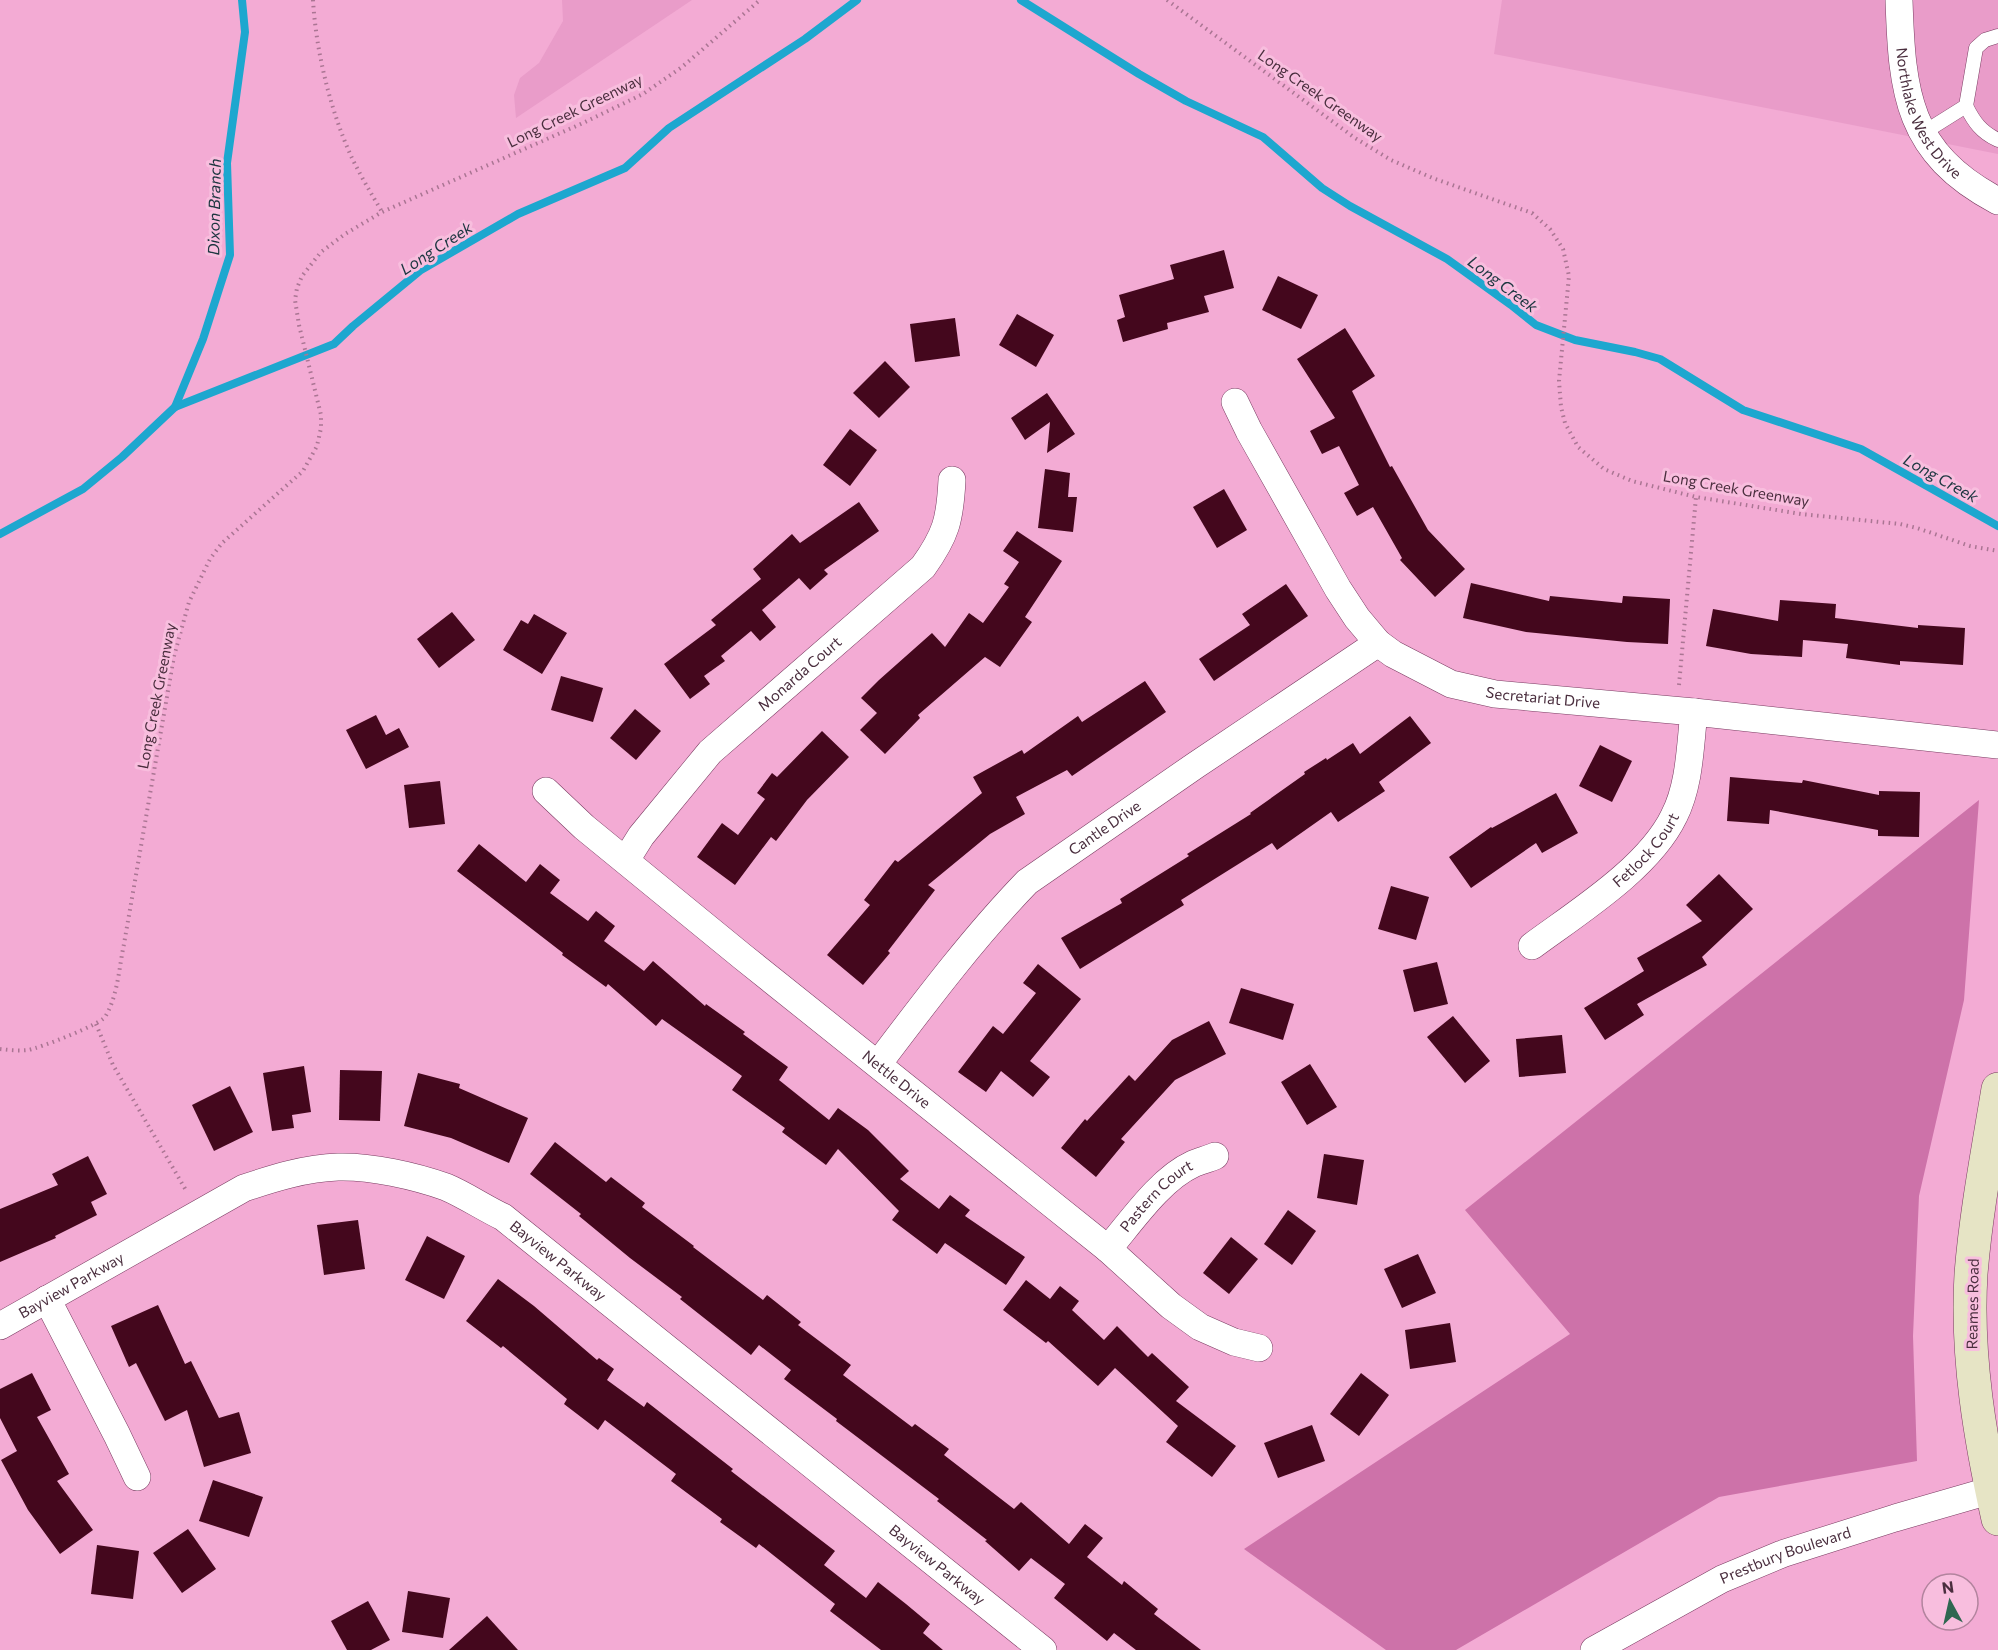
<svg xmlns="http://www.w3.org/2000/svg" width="1998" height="1650" font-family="Commissioner,sans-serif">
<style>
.built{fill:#e99cc9}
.green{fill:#cd72a9}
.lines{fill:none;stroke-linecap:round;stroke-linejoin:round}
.stream{stroke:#1da7cf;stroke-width:8}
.building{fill:#44071d}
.lane-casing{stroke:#793b61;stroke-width:15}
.street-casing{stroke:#793b61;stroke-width:28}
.secondary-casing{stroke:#793b61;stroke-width:34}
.path{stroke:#aa7593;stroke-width:4;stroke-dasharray:1.5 4.5;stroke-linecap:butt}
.lane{stroke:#fff;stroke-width:14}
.street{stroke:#fff;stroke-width:27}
.secondary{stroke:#e6e4c5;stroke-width:33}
.labels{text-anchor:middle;stroke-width:6;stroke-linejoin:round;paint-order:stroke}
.street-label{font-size:15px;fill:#4a2e3e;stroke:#f8bede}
.water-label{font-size:16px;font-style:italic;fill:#1c3640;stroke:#f8bede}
</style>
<rect width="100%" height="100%" fill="#f3abd4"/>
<g class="built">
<polygon points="562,0 692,0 516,118 514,95 520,78 539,63 563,21"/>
<polygon points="1502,0 1998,0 1998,154 1494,54"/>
</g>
<polygon class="green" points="1979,800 1964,1000 1919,1196 1913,1336 1917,1461 1719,1497 1456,1650 1386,1650 1244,1549 1570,1334 1465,1210"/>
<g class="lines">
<g class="stream">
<polyline points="1021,0 1139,74 1186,101 1263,137 1322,188 1350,206 1447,259 1511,305 1536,325 1575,340 1635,352 1660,359 1743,410 1861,449 1998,526"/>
<polyline points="175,407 203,339 230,255 227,163 245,32 242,0"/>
<polyline points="0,534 83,489 122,457 175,407 334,344 353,326 421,270 518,214 625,168 669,128 805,39 857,0"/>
</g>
</g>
<g class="building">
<polygon points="1224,250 1234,288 1204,296 1209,312 1167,323 1168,329 1123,342 1117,320 1125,317 1119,295 1174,279 1170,265"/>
<polygon points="1278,276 1318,295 1301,329 1262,310"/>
<polygon points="1017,314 1054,335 1036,367 999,345"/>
<polygon points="955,318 960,356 915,362 910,324"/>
<polygon points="1345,328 1375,376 1352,391 1390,467 1392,466 1428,530 1465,569 1435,597 1400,560 1402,558 1373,507 1357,516 1344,493 1359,485 1339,446 1322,454 1310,431 1335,418 1297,359"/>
<polygon points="885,361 910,387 879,418 853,393"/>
<polygon points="1047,393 1075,434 1047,453 1050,422 1025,440 1011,418"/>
<polygon points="850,429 877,450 850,486 823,465"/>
<polygon points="1045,469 1070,473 1068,497 1077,497 1073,532 1038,528"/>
<polygon points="1224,489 1247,530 1217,548 1193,507"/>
<polygon points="859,502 879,531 824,570 828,574 810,590 799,578 762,610 776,627 760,641 751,631 721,656 725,661 704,676 710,684 690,699 664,664 716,625 711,620 761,579 753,569 792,534 800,543"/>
<polygon points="1017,531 1062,561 1025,617 1032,622 1000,667 985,657 918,715 920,718 885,754 860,730 877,713 861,698 879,680 932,633 945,647 969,613 983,623 1009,587 1004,584 1019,562 1003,551"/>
<polygon points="1471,583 1549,601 1550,596 1622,603 1623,596 1670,599 1668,644 1627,642 1526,632 1463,618"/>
<polygon points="1286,584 1308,616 1214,681 1199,659 1250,625 1242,614"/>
<polygon points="1780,600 1836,604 1835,618 1918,628 1918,625 1965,628 1963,665 1900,661 1900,665 1846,658 1848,644 1803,640 1802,657 1751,654 1706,646 1713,609 1778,621"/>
<polygon points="452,612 475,640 439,668 417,639"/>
<polygon points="534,614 567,633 542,674 503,650 521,620 528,624"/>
<polygon points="561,676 603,688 593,722 551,710"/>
<polygon points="1145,681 1166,712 1072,776 1067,770 1016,797 1025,814 990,834 928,885 935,890 888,951 890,953 863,985 827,955 870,905 864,900 895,860 898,862 982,793 973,777 1022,750 1024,754 1078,716 1082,722"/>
<polygon points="635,709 661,731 636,760 610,738"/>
<polygon points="376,715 386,735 399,728 409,747 366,769 346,730"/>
<polygon points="1410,716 1431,743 1379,782 1385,791 1338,822 1331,812 1277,850 1272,843 1181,900 1184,905 1080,969 1061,938 1122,903 1120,899 1189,856 1187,854 1251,814 1250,813 1305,774 1304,772 1326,758 1327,760 1353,743 1360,754"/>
<polygon points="822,731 849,757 807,800 776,841 771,837 735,885 697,857 722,823 738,835 765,799 757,793 772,773 777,777"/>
<polygon points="1600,745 1632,761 1612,802 1579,786"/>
<polygon points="1730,777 1802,783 1803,780 1879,795 1879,791 1920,792 1919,837 1878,836 1878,830 1770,810 1769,824 1727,821"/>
<polygon points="440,781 445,824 409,828 404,785"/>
<polygon points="1556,793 1578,833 1542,853 1536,843 1471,888 1449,857 1491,827 1492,828"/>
<polygon points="479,844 526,882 540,864 560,880 550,893 588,921 596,911 615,926 604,941 644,971 653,961 705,1006 706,1004 745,1032 743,1034 788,1067 779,1080 829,1120 838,1108 868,1130 909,1171 900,1179 939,1209 950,1195 970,1210 965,1216 1025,1257 1006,1285 945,1243 937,1254 892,1220 899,1211 838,1149 826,1165 782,1132 785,1128 732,1090 742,1076 662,1019 656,1026 608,984 606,987 562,955 563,953 457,871"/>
<polygon points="1719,874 1753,909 1702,957 1707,965 1637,1004 1644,1015 1605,1040 1584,1008 1644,971 1637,958 1702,921 1686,905"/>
<polygon points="1391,886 1429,897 1416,940 1378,929"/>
<polygon points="1437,962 1448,1004 1414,1012 1403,970"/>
<polygon points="1038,964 1081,999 1030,1061 1050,1077 1033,1097 1001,1071 986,1092 958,1072 993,1026 1003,1034 1036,993 1023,983"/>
<polygon points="1241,988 1294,1004 1283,1040 1229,1023"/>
<polygon points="1453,1016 1490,1061 1465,1083 1427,1037"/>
<polygon points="1209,1021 1226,1054 1175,1080 1121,1139 1125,1142 1096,1177 1061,1148 1085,1119 1087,1121 1129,1075 1135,1081 1172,1040"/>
<polygon points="1562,1035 1566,1073 1519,1077 1516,1039"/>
<polygon points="1310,1064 1337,1107 1307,1125 1281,1082"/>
<polygon points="304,1066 311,1112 292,1115 294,1128 272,1131 263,1073"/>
<polygon points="340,1070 382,1071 380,1121 339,1120"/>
<polygon points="418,1073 460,1084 459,1088 528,1118 509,1163 451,1138 404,1126"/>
<polygon points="230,1086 253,1132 214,1151 192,1105"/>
<polygon points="555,1142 606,1182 611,1177 645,1203 642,1207 694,1246 693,1247 763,1300 767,1295 801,1322 798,1325 851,1365 843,1375 912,1427 915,1424 949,1449 944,1455 1014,1509 1021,1502 1069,1544 1085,1524 1103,1538 1087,1557 1122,1585 1124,1581 1158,1609 1154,1614 1201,1650 1136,1650 1114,1633 1107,1641 1054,1598 1065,1584 1031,1558 1019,1571 985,1541 987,1540 937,1501 939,1499 836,1421 837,1419 784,1379 791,1370 759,1345 751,1355 680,1299 682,1297 630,1258 579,1216 581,1214 530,1174"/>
<polygon points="1324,1154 1364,1160 1357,1205 1317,1198"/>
<polygon points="88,1156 107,1194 91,1202 97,1215 55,1236 56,1238 0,1262 0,1209 58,1185 52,1174"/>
<polygon points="1288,1210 1316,1231 1292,1265 1264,1244"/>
<polygon points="358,1220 365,1269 324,1275 317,1225"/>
<polygon points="427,1236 465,1256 444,1299 405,1280"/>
<polygon points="1231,1237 1258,1259 1229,1294 1203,1273"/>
<polygon points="1418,1254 1436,1293 1402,1308 1384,1269"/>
<polygon points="498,1279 534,1306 597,1360 599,1358 614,1369 607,1380 644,1407 647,1402 733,1469 731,1471 835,1551 824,1565 866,1598 878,1582 906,1604 930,1624 923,1633 943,1650 881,1650 830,1611 835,1604 759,1544 756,1548 720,1522 722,1519 671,1481 676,1474 605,1420 598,1430 564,1404 567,1399 503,1346 501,1348 466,1321"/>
<polygon points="1026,1280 1050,1299 1060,1286 1079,1301 1072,1310 1104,1340 1117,1326 1148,1357 1152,1353 1189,1387 1176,1401 1236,1446 1212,1477 1166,1442 1178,1426 1115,1368 1098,1386 1048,1341 1046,1343 1003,1310"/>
<polygon points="158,1305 185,1364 191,1361 219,1418 239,1412 251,1453 204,1467 187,1410 165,1421 136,1363 129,1367 111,1326"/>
<polygon points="1450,1323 1456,1362 1410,1369 1405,1330"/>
<polygon points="32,1373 51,1410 37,1417 69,1474 57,1481 93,1530 60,1554 28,1510 1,1460 17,1451 0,1418 0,1389"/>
<polygon points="1361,1373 1389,1395 1359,1436 1330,1414"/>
<polygon points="1312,1425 1325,1461 1278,1478 1264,1443"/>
<polygon points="213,1480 263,1497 249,1537 199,1521"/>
<polygon points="188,1529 216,1569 182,1593 153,1553"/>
<polygon points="97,1545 139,1551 133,1599 91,1594"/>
<polygon points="408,1591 450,1598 443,1638 402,1632"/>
<polygon points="368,1601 390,1640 371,1650 347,1650 331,1621"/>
<polygon points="487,1616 518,1650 449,1650"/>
</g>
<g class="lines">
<defs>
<g id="lane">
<path d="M1966,106C1974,122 1981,132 1998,140"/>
<polyline points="1923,133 1966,106 1976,48 1985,40 1998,36"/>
</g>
<g id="street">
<path id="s1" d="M1899,0C1902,93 1907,153 1998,201"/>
<path id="s2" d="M1235,402L1249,431L1338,589L1357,618L1378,643L1393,654L1451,684L1495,694L1694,712L1998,745"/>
<path id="s3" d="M546,791L584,827L743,957L1108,1249L1171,1306L1200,1327L1234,1342L1259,1348"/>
<path id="s4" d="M626,860L641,836L710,752L923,567C946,535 950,520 952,480"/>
<path id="s5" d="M1532,946C1578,912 1649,868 1674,816C1690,785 1690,746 1694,712"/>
<path id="s6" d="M878,1064C925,1002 973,938 1027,882L1196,765L1378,643"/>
<path id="s7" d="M1108,1249C1131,1222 1160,1179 1193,1164C1200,1161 1208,1159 1215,1156"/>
<polyline points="47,1299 117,1435 137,1477"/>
<path id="s8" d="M0,1326L244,1188C274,1178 306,1168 338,1167C371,1166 415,1176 446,1187C465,1195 484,1208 503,1217L1043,1650"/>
<path id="s9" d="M1594,1650L1722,1579L1782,1554L1895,1518L1992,1490H1998"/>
</g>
<path id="secondary" d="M1998,1089C1988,1150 1976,1212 1971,1274C1966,1356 1980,1439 1998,1519"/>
</defs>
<use href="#lane" class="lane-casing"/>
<use href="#street" class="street-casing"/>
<use href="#secondary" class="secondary-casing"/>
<g class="path">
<path d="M313,0C316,51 330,109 351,156C360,175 371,193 382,212"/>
<polyline points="1167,0 1355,138 1391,160 1435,179 1532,213 1550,229 1563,249 1569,276 1559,381 1561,407 1565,423 1578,447 1604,469 1632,481 1696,497 1801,514 1900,524 1917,528 1970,546 1998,551"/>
<polyline points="1679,685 1696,497"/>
<polyline points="96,1024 113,1065 187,1192"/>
<path d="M0,1049C9,1050 19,1051 28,1050C40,1048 99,1025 105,1017C118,996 119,967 124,944L174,656L189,602L210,559L222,543L303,471L317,446L321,428V415L299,325L295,300L297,288L302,276L321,252L345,234L382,212L583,123L643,94L682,67L760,0"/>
</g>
<use href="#lane" class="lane"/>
<use href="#street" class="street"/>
<use href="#secondary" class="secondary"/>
</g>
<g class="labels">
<g class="street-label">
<text transform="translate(1320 96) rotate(35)" y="5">Long Creek Greenway</text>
<text dy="5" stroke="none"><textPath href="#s1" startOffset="120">Northlake West Drive</textPath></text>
<text transform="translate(575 111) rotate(-26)" y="5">Long Creek Greenway</text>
<text transform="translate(1736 489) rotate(10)" y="5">Long Creek Greenway</text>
<text dy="5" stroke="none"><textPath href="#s4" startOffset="256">Monarda Court</textPath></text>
<text transform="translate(157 696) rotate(-79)" y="5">Long Creek Greenway</text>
<text dy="5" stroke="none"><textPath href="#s2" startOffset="458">Secretariat Drive</textPath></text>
<text dy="5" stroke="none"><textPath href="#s6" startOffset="330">Cantle Drive</textPath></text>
<text dy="5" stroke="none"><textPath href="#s5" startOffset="150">Fetlock Court</textPath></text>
<text dy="5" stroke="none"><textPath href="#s3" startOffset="454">Nettle Drive</textPath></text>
<text dy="5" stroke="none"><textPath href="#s7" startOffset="72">Pastern Court</textPath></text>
<text dy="5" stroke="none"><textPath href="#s8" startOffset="622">Bayview Parkway</textPath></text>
<text dy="5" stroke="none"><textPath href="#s8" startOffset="82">Bayview Parkway</textPath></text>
<text transform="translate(1973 1304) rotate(-89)" y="5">Reames Road</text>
<text dy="5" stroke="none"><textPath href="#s9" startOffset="214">Prestbury Boulevard</textPath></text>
<text dy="5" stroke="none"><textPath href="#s8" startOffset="1108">Bayview Parkway</textPath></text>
</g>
<g class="water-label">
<text transform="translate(214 207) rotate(-89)" y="6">Dixon Branch</text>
<text transform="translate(436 248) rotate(-33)" y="6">Long Creek</text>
<text transform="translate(1503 284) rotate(37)" y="6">Long Creek</text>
<text transform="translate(1941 478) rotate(29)" y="6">Long Creek</text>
</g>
</g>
<g transform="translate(1950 1602) rotate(352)"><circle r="28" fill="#f8bede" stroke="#b2849e" stroke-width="1.5"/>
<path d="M0-4.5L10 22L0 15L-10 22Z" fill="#2e6750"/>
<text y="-9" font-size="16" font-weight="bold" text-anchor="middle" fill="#4a2e3e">N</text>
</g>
</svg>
